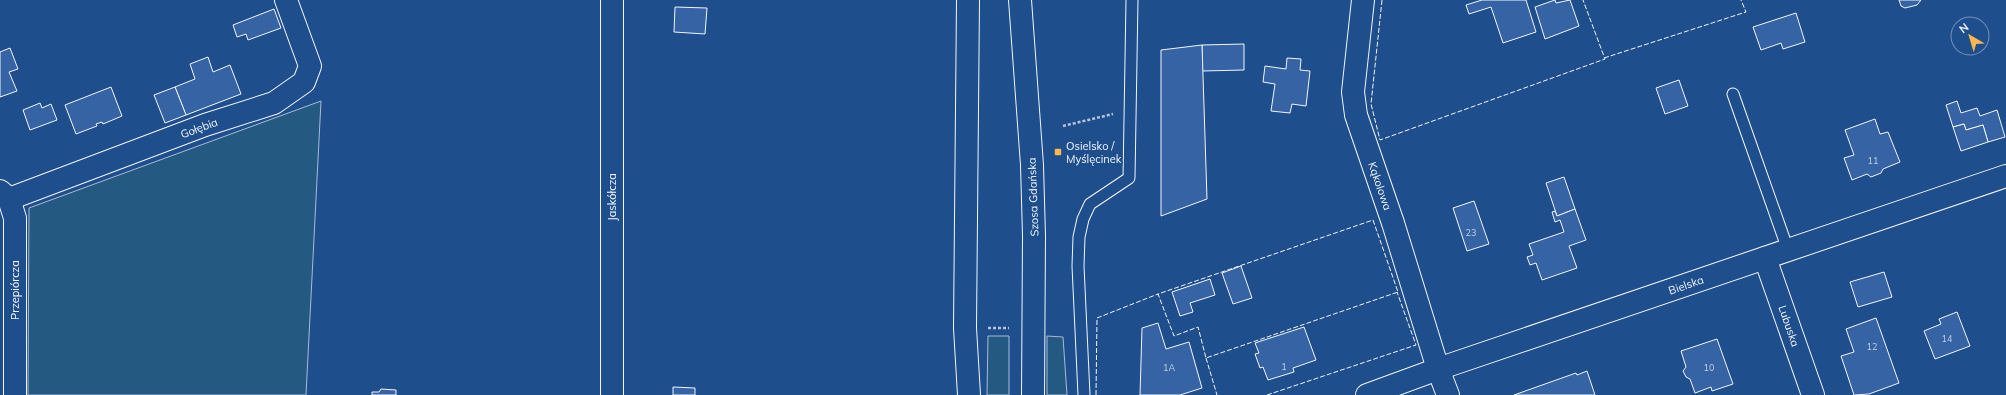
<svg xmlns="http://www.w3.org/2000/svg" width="2006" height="395" font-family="Mulish,sans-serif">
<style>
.green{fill:#245a82;stroke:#a8bbd7}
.building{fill:#3563a3;stroke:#f2f6ff}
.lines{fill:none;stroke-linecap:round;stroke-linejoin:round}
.lane-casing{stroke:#f2f6ff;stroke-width:13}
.street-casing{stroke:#f2f6ff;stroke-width:24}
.primary-casing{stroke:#f2f6ff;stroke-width:24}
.path{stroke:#b3c4dc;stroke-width:2.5;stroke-dasharray:3 2;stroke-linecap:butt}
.lane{stroke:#1f4e8c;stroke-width:11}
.street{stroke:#1f4e8c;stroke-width:22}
.primary{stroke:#1f4e8c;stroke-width:22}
.fence{stroke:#f2f6ff;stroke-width:1;stroke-dasharray:5 2;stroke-linecap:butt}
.poi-dot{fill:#ffb74d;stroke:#1f4e8c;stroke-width:1.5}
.labels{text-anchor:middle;stroke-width:3;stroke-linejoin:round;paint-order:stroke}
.number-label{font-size:9px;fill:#c3d1e8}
.street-label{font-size:11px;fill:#f2f6ff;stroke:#1f4e8c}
.poi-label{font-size:11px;fill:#f2f6ff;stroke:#1f4e8c;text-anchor:start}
</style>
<rect width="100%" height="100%" fill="#1f4e8c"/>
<g class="green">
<polygon points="321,101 306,395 28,395 29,208"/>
<polygon points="988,336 1009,336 1009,395 987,395"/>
<polygon points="1047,336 1063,337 1067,395 1047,395"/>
</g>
<g class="building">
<polygon points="1482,0 1526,0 1536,32 1503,43 1491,7 1469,14 1466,5"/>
<polygon points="1555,0 1556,3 1570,0 1579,26 1545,39 1535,7"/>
<polygon points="1899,0 1921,0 1917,5 1905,8 1901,6"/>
<polygon points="675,7 707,8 705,34 674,32"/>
<polygon points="274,9 281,28 248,40 246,34 237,37 233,25"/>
<polygon points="1796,13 1805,42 1783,49 1781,43 1761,50 1753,27"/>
<polygon points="1244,44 1244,70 1202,71 1202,45"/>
<polygon points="1202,45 1207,199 1161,216 1161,50"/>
<polygon points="10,48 18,69 9,72 17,91 0,97 0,52"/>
<polygon points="208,57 213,72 230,65 241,94 186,115 175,87 195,79 190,64"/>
<polygon points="1287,58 1301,59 1300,70 1310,71 1306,106 1292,104 1290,113 1271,111 1275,84 1263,82 1265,66 1286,69"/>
<polygon points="1679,80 1688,106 1665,114 1656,88"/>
<polygon points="111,87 122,116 103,124 102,122 96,124 97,126 76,134 65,105"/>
<polygon points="175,87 186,115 165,123 154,95"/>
<polygon points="1957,101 1961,113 1977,108 1980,116 1997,110 2005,137 1988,142 1983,125 1966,130 1964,124 1953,127 1946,105"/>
<polygon points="40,103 42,108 51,104 57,120 30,130 23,110"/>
<polygon points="1875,119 1880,134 1888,132 1900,162 1883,169 1881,173 1871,177 1867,174 1852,180 1844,158 1854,155 1845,130"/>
<polygon points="1964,124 1966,130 1983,125 1988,142 1961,151 1953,127"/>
<polygon points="1564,177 1575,209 1557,216 1546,183"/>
<polygon points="1474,201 1489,244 1467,251 1453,208"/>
<polygon points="1575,209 1586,240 1569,246 1577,268 1542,280 1536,263 1530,265 1527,257 1533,255 1529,244 1564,232 1560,220 1555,222 1552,212 1555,211 1557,216"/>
<polygon points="1241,266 1252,298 1233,304 1222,273"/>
<polygon points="1884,272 1892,297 1858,307 1850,282"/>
<polygon points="1210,279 1215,295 1190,303 1193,312 1180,316 1172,292"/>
<polygon points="1957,312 1970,346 1935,359 1924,331 1941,324 1939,319"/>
<polygon points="1876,318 1899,383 1869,394 1854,395 1841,356 1854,352 1846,329"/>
<polygon points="1158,323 1166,349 1189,342 1202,388 1180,395 1140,395 1142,328"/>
<polygon points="1304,327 1316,360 1293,368 1294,372 1268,380 1263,367 1260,368 1255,354 1259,353 1255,343"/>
<polygon points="1717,339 1733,384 1712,391 1711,387 1695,393 1690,379 1686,377 1683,371 1686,367 1681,351"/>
<polygon points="1587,371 1595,395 1514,395 1576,373 1577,375"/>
<polygon points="673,387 695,388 695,395 673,395"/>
<polygon points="381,389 396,390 396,395 372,395 372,392 379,392"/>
</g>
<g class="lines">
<defs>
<g id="lane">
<polyline points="1733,94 1788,250"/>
<polyline points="1084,395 1078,266 1079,237 1083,219 1090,204 1129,178 1132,0"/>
</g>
<g id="street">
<polyline points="1363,0 1353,92 1356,115 1393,223 1438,369 1448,395"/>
<polyline points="0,191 9,199 15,218 15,395"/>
<polyline points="9,199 205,125 274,103 304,82 310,66 286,0"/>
<polyline points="1765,258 1813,395"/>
<polyline points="612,395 612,0"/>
<polyline points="1367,395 1438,369 2006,176"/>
</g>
<g id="primary">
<polyline points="968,0 965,328 969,395"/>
<polyline points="1020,0 1032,165 1034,236 1033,395"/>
</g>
</defs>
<use href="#lane" class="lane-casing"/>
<use href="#street" class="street-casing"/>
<use href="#primary" class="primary-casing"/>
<g class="path">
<polyline points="1063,126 1113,114"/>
<polyline points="988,328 1009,328"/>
</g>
<use href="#lane" class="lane"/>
<use href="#street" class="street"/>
<use href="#primary" class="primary"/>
<g class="fence">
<polyline points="1382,0 1371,104 1380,140 1605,59 1583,0"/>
<polyline points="1604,58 1746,12 1741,0"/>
<polygon points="1373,220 1398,292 1206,358 1198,327 1174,336 1158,294"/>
<polyline points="1206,358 1217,395"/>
<polyline points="1096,395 1097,318 1158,294 1159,295"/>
<polyline points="1267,395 1416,345 1397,292"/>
</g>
</g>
<rect class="poi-dot" x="1054" y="148" width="8" height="8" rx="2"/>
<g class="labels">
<g class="number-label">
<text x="1873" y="164">11</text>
<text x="1471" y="236">23</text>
<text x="1947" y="342">14</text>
<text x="1872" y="350">12</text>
<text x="1284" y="370">1</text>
<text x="1169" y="371">1A</text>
<text x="1709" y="371">10</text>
</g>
<g class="street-label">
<text transform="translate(199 128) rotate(-20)" y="4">Gołębia</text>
<text transform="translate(1380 186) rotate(71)" y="4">Kąkolowa</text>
<text transform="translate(612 197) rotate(-90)" y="4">Jaskółcza</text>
<text transform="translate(1033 197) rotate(-92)" y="4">Szosa Gdańska</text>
<text transform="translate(1686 285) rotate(-19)" y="4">Bielska</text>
<text transform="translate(15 290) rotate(-90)" y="4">Przepiórcza</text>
<text transform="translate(1789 326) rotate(71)" y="4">Lubuska</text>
</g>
<g class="poi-label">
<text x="1066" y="150">Osielsko /<tspan x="1066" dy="13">Myślęcinek</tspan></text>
</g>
</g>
<g transform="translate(1970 36) rotate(322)"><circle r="19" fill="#1f4e8c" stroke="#7391ba"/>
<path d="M0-3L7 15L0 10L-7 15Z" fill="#ffb74d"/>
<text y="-6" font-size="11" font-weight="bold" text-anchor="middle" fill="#f2f6ff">N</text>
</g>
</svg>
